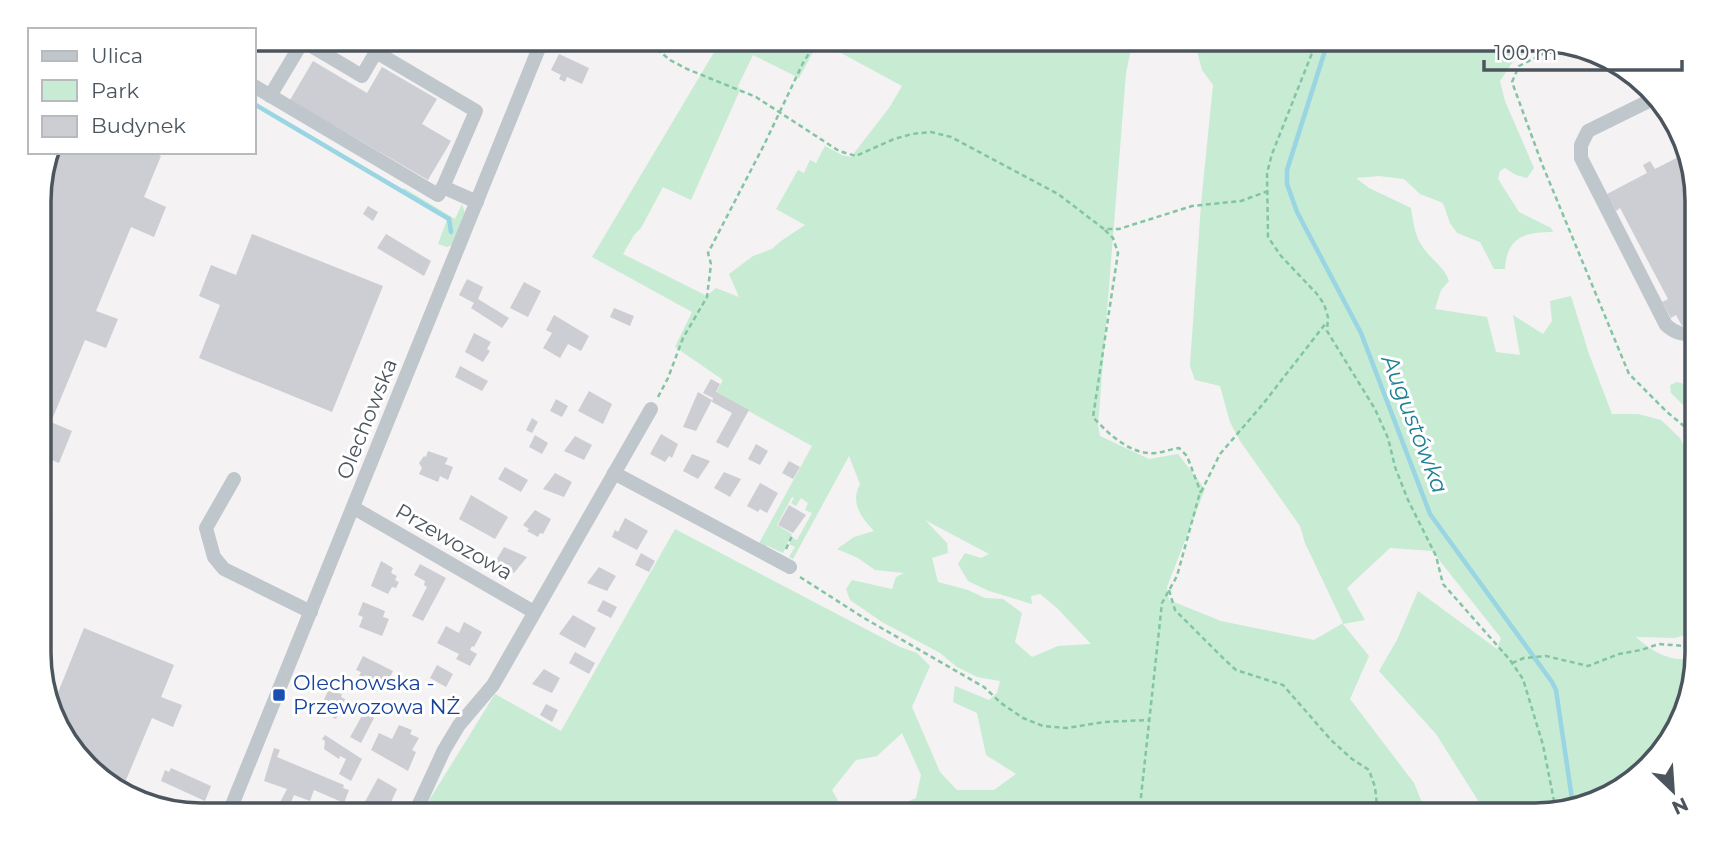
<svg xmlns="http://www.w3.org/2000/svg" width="1736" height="854" font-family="Montserrat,sans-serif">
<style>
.green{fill:#c7ebd3;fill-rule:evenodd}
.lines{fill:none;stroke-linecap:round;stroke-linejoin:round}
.stream{stroke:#99d5e2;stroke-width:4.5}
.building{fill:#cdced3}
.path{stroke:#83c5a2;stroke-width:2.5;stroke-dasharray:5 3.5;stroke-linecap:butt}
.minor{stroke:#bfc6cc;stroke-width:14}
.transit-dot{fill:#1a4fb4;stroke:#fff;stroke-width:2.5}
.labels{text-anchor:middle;stroke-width:6;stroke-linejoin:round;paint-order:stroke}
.street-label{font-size:21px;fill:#4c555d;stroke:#fff}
.transit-label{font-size:21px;fill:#164399;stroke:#fff;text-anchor:start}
.water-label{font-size:23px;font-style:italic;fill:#1e8096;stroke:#fff}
.rim{fill:none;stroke:#4c555d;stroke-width:3.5}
</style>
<rect width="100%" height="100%" fill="#f4f2f2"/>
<g class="green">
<path d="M1535,38L1545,41L1514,60L1500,81L1505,101L1534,168L1527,178L1516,175L1505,168L1500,171L1498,179L1519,212L1551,228L1553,232C1524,232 1507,237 1505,269H1494L1480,242L1457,233L1450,223L1443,203L1420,194L1404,179L1379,176L1356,178L1369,188L1411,208C1413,221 1415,236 1422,246C1431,260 1444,266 1449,281L1441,290L1435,309L1487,317L1496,352L1520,355L1513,315L1543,334L1552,321L1550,301L1571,296L1589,354L1612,414H1638L1661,420L1680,438L1697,474V631L1675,638L1636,637C1653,653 1675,665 1697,656L1681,724L1625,788L1545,815H1491L1479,802L1436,734L1379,671L1397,640L1418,591L1497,649L1501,638L1432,551L1390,548L1347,588L1365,620L1343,624L1369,656L1350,699L1414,783L1427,815H877L916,798L921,775L902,733L877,756L856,760L832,790L846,815H420L495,694L561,731L675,529L900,647L917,653L930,666L912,707L940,772L957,790H994L1016,774L986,755L977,713L953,702L955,686L989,700L997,693L1000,681L977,677L957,667L940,653L882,622L850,600L846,589L852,580L892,589L896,577L904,573L875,570L858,558L837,549L854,537L874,531C861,517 850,503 860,484L849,456L793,559L789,557L795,547L789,544L793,538L797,540L812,513L805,510L808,503L801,498L796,506L791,503L794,498L792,497L777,525L792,534L783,553L768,546L763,547L758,545L812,446L716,393L723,380L675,347L692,312L592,257L722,39H1133L1126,73L1098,425L1100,436L1149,459L1178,454L1205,489L1167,587L1169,600L1221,621L1314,640L1343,623L1305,543L1300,526L1240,441L1230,422L1220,386L1195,380L1190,366L1201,204L1213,85L1202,70L1194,39ZM819,41L902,86L889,108L851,157L842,155L825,146L816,163L810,160L804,173L798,170L776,209L805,225L781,241L772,249L753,256L729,274L739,297L716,288L707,296L623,254L634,235L641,228L663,187L691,200L740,90L738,86L753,55L799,78ZM925,520L989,554L981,558L965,553L958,564L968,581L989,591L1032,604L1031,596L1040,594L1057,608L1091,644L1058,646L1032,657L1015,642L1022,613L1003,599L985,598L968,590L938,582L932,558L948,553L947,543Z"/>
<polygon points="404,188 455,219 462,204 465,213 454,244 447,247 438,244 447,220 401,193"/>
<path d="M1677,382C1699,387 1697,400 1697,419L1671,393L1670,385Z"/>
</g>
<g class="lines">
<g class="stream">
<polyline points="1329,38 1287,170 1287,184 1297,212 1361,333 1430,514 1552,682 1556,690 1573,806"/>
<polyline points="254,104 449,219 451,232"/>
</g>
</g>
<g class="building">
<polygon points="559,54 589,68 582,84 567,77 565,82 559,79 561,75 551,70"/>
<polygon points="313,61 367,93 382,67 437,99 422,124 451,141 428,180 290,100"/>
<polygon points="49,152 153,152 161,156 144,197 166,207 154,237 131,227 96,311 118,319 106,348 85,340 51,422 72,431 59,463 39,455 39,190"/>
<polygon points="1686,153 1696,180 1697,318 1682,326 1676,315 1671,318 1662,302 1668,299 1620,208 1616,211 1607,194 1647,173 1643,165 1650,161 1655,169"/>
<polygon points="368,206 378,212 373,221 363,214"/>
<polygon points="252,234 383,286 332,412 199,358 220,305 199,296 211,265 236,275"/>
<polygon points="386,234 431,261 424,276 377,248"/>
<polygon points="467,279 483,287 478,299 509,318 502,328 471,308 474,303 459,295"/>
<polygon points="524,282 541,291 528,317 510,308"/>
<polygon points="614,308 634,316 630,326 610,317"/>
<polygon points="554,315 589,336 581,351 568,344 560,358 543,348 552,333 546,330"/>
<polygon points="474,333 491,342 487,349 490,351 483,362 465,352"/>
<polygon points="460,366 488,381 482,391 455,377"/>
<polygon points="711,379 720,384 716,392 749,410 728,448 716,442 732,413 712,402 713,398 703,393"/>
<polygon points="589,391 612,404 603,424 578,411"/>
<polygon points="698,392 712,400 696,431 683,427"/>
<polygon points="556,399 568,406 562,417 550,411"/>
<polygon points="532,418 538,422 532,433 526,430"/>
<polygon points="661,434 678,444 672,458 669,456 665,462 650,454"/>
<polygon points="535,435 548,443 542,454 529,447"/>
<polygon points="575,436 592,445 584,460 564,451"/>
<polygon points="756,444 768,451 760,465 748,459"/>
<polygon points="428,451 448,458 445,464 453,467 448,480 440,476 438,482 419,474 422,468 419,463 424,456 426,457"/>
<polygon points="692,454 710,461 698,479 683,471"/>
<polygon points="789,461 800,467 793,479 782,473"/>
<polygon points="505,467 528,480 521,492 498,479"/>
<polygon points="724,472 741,479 730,497 714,488"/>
<polygon points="555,473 572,482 564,497 543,489"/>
<polygon points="760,483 778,493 767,513 760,509 758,512 747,506"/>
<polygon points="471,495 508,517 495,539 459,519"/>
<polygon points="789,505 806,515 793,533 778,525"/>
<polygon points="535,510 551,519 543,534 540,533 538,537 527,531 529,529 523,525"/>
<polygon points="625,518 648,531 637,550 612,537 615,530 618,532"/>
<polygon points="504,547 527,557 514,573 494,564"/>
<polygon points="641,553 655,561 649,572 635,565"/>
<polygon points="381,561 393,568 391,573 397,576 395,580 399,582 396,588 392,587 388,594 371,586"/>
<polygon points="420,564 446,578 423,621 412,616 427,587 424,585 425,581 414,575"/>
<polygon points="599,567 616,576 607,591 587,583"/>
<polygon points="603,600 617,607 611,618 597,611"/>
<polygon points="363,602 385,611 383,617 389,619 382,636 359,627 363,617 358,615"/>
<polygon points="573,615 596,628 585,648 559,634"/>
<polygon points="464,622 482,632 474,647 472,646 470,650 477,654 470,666 456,659 459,654 437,643 446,626 459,633"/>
<polygon points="84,628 174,665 161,697 182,705 173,727 152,718 121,792 72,752 53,705"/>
<polygon points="575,652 595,663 589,674 569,663"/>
<polygon points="363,656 393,671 386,685 365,675 364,678 359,676 361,672 356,670"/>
<polygon points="437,665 453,674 446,687 430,678"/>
<polygon points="544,669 560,678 552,693 532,684"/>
<polygon points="328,691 342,694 341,697 345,699 342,705 346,707 344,712 340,710 336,719 319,711"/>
<polygon points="546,704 558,710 552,722 540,715"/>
<polygon points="364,712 374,718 361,743 350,737"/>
<polygon points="399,725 412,730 410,734 419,738 412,750 416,752 408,771 371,750 379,733 392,739"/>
<polygon points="325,735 362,759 351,781 339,774 346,759 340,756 339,759 324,749 325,741 322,739"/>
<polygon points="274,748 280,750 277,757 344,785 343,788 349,790 344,803 314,790 310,801 294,795 287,812 277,808 287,789 264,781"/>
<polygon points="171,768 211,786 205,801 161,781 165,770 169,772"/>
<polygon points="378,778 397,789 388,809 381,815 362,807"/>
</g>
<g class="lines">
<g class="path">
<polyline points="644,38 670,60 687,69 756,97 839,151 856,156 894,139 912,134 931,132 951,137 1058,194 1104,229 1119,229 1192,206 1241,201 1268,191"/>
<polyline points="1318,38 1272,154 1267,173 1268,237 1281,256 1317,294 1324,304 1328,317 1327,331 1375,409 1388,438 1395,467 1408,500 1436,556 1443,584 1510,660 1523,679 1543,745 1556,811"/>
<polyline points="1561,45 1519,66 1512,82 1542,164 1629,374 1667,412 1690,431 1697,441"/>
<path d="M1105,230L1113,238L1118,253L1093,417C1107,433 1132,456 1156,453C1164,452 1171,449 1179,448L1187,456L1201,493"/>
<polyline points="658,397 668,378 683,338 707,297 711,264 708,253 764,145 803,63 818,39"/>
<polyline points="786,549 793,534"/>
<polyline points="800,577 864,618 984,687 1001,703 1023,718 1043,726 1067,728 1104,722 1149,720"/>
<polyline points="1169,590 1175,610 1224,659 1236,670 1283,685 1331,740 1352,759 1369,770 1375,787 1377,805 1375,815"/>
<polyline points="1512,663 1524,658 1546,656 1588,666 1619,654 1641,650 1659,644 1685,646 1697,643"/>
<polyline points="1139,815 1162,603 1177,576 1199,496 1220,454 1263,404 1326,323"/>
</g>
<g class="minor">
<polyline points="254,86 438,195 443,187 477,202"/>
<polyline points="270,96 303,41 362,76 376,52 476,111 443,187"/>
<path d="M1655,98L1588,131L1581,145V158L1666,325C1675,333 1686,337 1697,331"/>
<polyline points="614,473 790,567"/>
<polyline points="234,479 206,528 214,557 224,569 311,612"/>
<polyline points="354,508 534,612"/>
<polyline points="228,815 543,38"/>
<polyline points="414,815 444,750 459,725 493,685 651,409"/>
</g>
</g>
<rect class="transit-dot" x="272" y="688" width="14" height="14" rx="3.5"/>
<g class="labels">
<g class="street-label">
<text transform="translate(367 419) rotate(-68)" y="7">Olechowska</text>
<text transform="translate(454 542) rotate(30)" y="7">Przewozowa</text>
</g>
<g class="transit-label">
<text x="293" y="690">Olechowska -<tspan x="293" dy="24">Przewozowa NŻ</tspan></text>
</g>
<g class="water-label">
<text transform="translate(1415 424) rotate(69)" y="8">Augustówka</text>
</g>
</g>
<path d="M0 0H1736V854H0ZM201 51H1535A150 150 0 0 1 1685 201V653A150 150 0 0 1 1535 803H201A150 150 0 0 1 51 653V201A150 150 0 0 1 201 51Z" fill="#fff" fill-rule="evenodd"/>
<path class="rim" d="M201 51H1535A150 150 0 0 1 1685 201V653A150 150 0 0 1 1535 803H201A150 150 0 0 1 51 653V201A150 150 0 0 1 201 51Z"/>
<rect x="28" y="28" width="228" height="126" fill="#ffffff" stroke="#b7bbbe" stroke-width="2"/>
<rect x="42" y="51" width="35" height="10" fill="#bfc6cc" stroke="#b7bbbe" stroke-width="2"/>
<text x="91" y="63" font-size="21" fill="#4c555d">Ulica</text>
<rect x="42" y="80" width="35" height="21" fill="#c7ebd3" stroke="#b7bbbe" stroke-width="2"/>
<text x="91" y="98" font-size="21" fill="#4c555d">Park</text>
<rect x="42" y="116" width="35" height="21" fill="#cdced3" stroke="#b7bbbe" stroke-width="2"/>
<text x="91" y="133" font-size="21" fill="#4c555d">Budynek</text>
<g transform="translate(1673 791) rotate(155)" stroke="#ffffff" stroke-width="5" paint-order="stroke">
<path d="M0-5L12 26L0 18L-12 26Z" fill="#4c555d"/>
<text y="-10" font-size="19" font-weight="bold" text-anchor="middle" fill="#4c555d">N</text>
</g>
<path d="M1484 60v10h198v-10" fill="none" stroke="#4c555d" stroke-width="3.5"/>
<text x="1494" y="60" font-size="21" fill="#4c555d" stroke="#ffffff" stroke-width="5" paint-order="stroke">100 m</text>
</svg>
